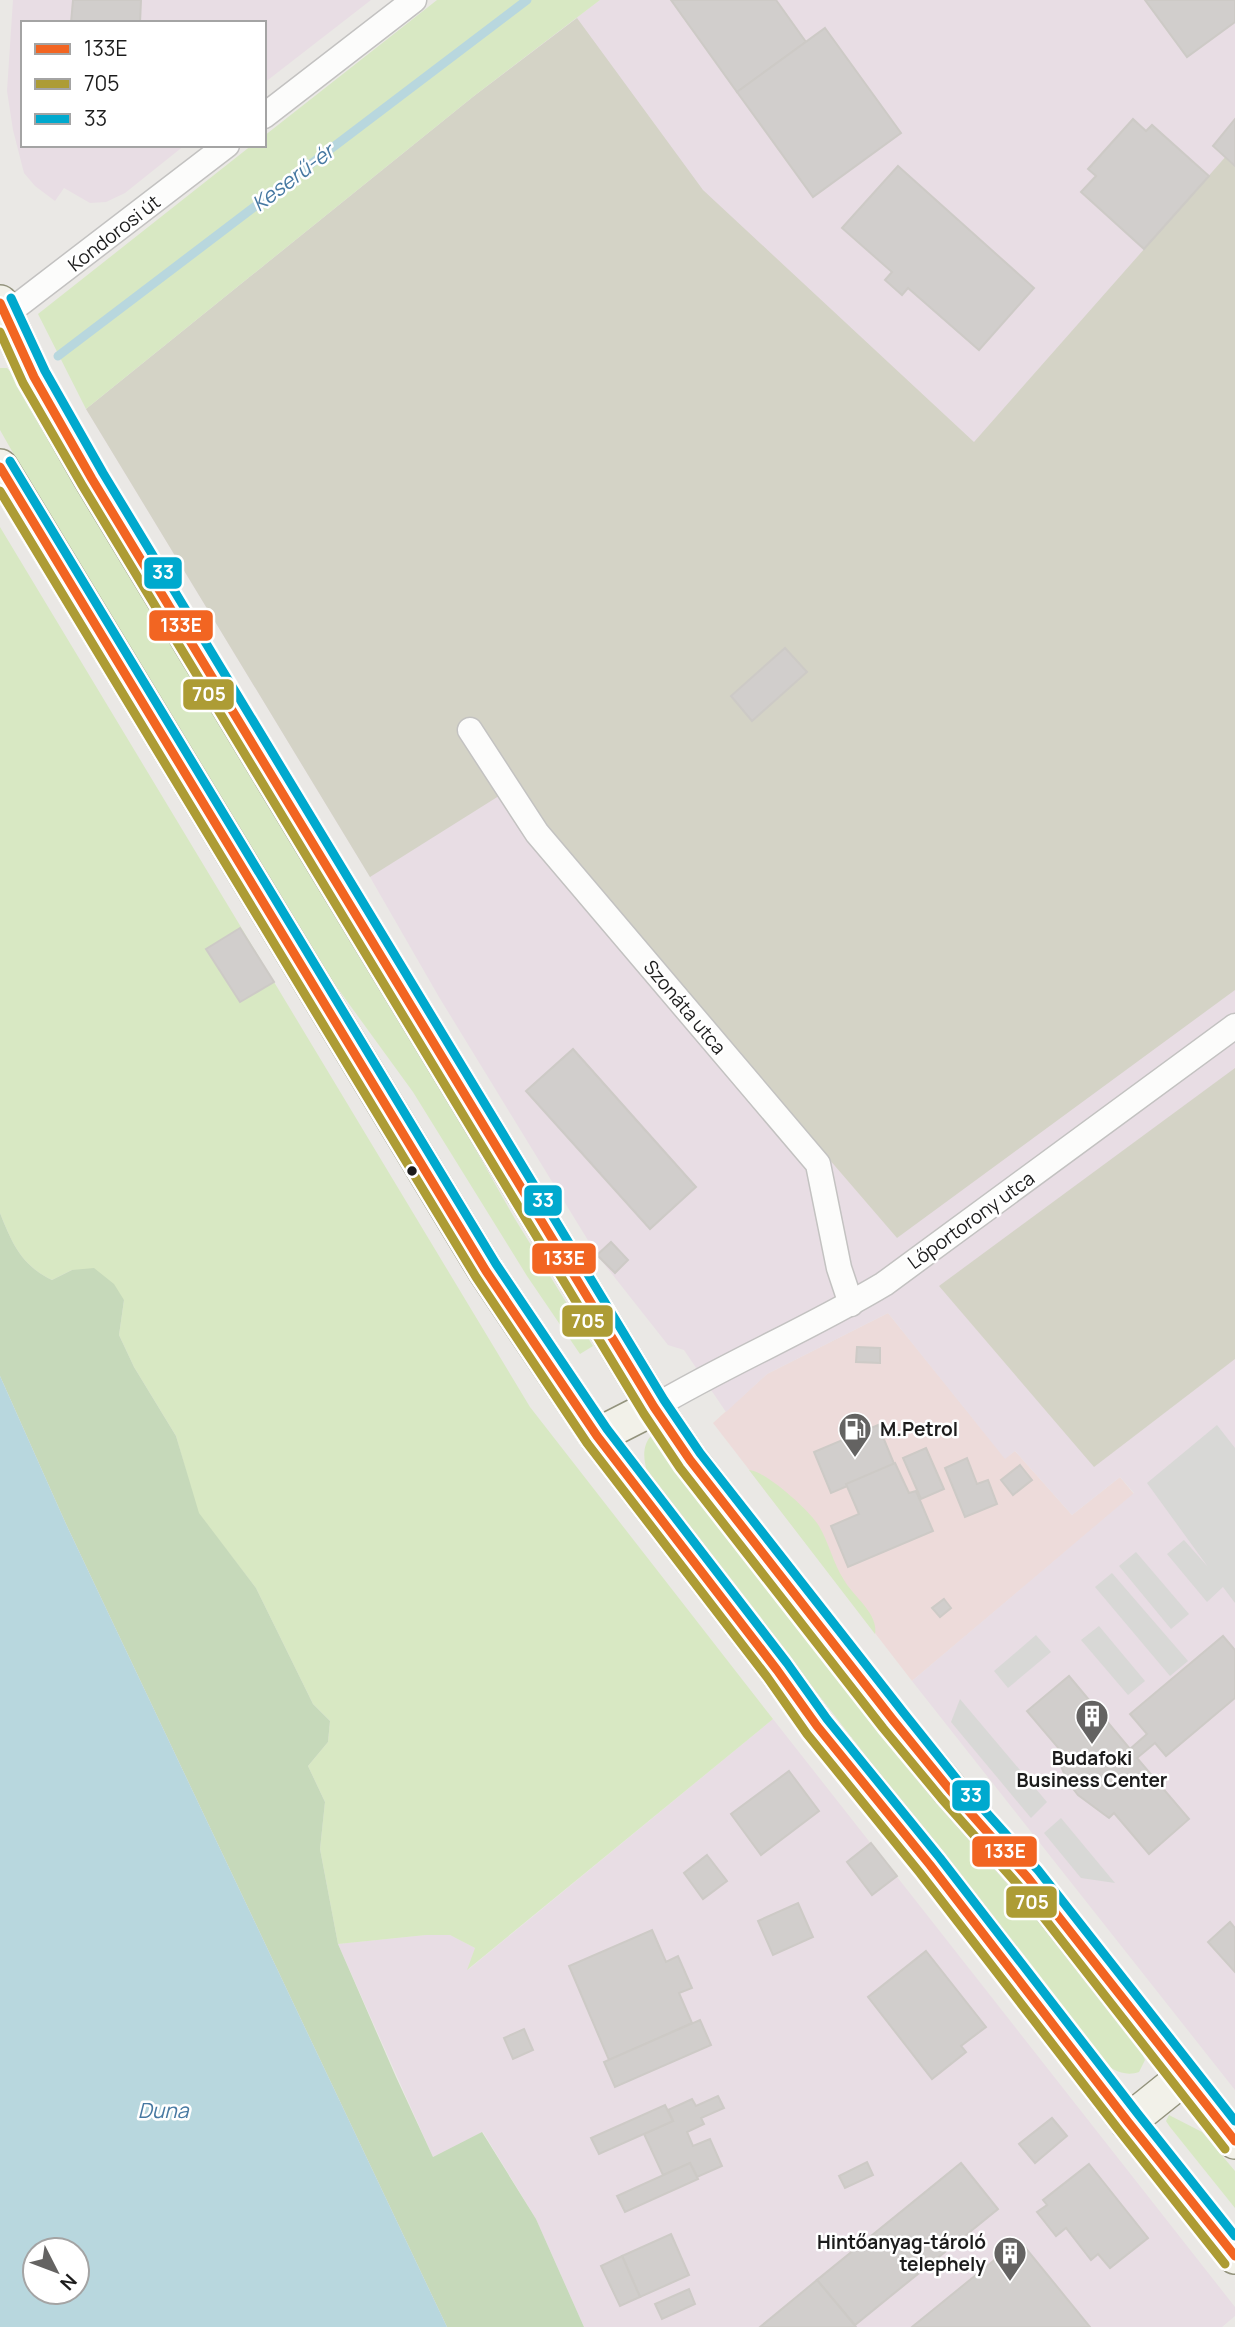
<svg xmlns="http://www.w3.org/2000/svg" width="1235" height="2327" font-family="Manrope,sans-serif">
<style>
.commercial{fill:#eddbda}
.industrial{fill:#e8dde4}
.religious{fill:#d8d8d6}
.construction{fill:#d4d3c6}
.grass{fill:#d8e8c3}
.forest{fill:#c6d9ba}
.water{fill:#b8d7de;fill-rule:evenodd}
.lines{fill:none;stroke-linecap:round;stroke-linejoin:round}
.stream{stroke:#b8d7de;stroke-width:9}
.building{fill:#d1cecc;stroke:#cdcac6;stroke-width:2}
.minor-casing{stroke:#c3c2c1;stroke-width:27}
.secondary-casing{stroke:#93937d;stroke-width:38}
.minor{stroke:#fcfcfb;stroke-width:24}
.secondary{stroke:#f2f1e9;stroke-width:35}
.bus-1-casing{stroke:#fff;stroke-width:14}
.bus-2-casing{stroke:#fff;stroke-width:14}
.bus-3-casing{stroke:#fff;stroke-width:14}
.bus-1{stroke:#f26522;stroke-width:9}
.bus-2{stroke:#ad9c35;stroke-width:9}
.bus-3{stroke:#00a9ce;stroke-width:9}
.bus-dot{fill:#1c1c1c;stroke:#fff;stroke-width:2.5}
.labels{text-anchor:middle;stroke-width:5;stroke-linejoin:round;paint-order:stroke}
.street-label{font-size:19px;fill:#1c1c1c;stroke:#fff}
.poi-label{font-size:19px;font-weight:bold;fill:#1c1c1c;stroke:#fff;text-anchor:start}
.water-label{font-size:21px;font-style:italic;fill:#4779a2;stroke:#fff}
.line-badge{stroke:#fff;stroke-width:2.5}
.badge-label{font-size:19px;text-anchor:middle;font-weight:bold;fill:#fff}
</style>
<rect width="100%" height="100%" fill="#eae8e5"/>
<polygon class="commercial" points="888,1313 1005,1458 1015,1451 1072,1515 1120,1477 1134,1494 912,1681 713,1423 767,1374"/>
<g class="industrial">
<polygon points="13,0 371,0 264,83 264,23 23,23 23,145 185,145 125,193 106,202 90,203 64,188 55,201 35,186 24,173 13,130 7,91"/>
<polygon points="600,0 1235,0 1235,2090 912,1681 1134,1493 1120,1477 1072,1515 1015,1451 1005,1459 888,1313 767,1374 726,1412 684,1350 668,1345 597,1255 439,997 370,877 86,409 474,96"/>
<polygon points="773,1719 1235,2307 1235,2316 1222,2327 584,2327 536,2219 483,2132 433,2157 338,1944 426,1935 450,1935 475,1948 469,1969"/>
</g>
<g class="religious">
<polygon points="1217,1425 1235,1448 1235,1603 1223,1587 1207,1602 1167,1554 1184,1540 1208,1567 1147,1483"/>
<polygon points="1136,1552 1189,1614 1171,1629 1119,1566"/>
<polygon points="1112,1573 1188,1661 1170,1676 1095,1587"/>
<polygon points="1099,1626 1145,1681 1128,1695 1081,1640"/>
<polygon points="1036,1635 1051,1652 1008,1688 994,1671"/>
<polygon points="960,1699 1047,1802 1031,1818 951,1722"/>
<polygon points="1061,1818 1115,1883 1081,1878 1044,1833"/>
</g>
<g class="construction">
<polygon points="577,18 703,190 974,442 1235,146 1235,990 897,1238 510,789 370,877 86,409 474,96"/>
<polygon points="1235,1068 1235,1359 1094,1467 939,1286"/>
</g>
<g class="grass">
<polygon points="437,0 600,0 474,96 86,409 38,314 252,145 264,145 264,136"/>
<polygon points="0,368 7,368 10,371 57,455 447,1099 515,1219 593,1346 580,1354 527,1276 413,1092 320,964 41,502 0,430"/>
<path d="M0,527L530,1407L773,1719L467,1970L475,1948L450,1935H426L338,1944L320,1849L325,1802L308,1766L328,1742L330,1721L313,1704L256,1588L198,1513L176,1436L134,1367L119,1335L124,1300L72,1270L52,1280C21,1265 12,1243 0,1213Z"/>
<path d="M651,1436L934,1799L1047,1930L1139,2046L1145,2060L1139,2072C1125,2077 1110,2070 1101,2059L648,1475C644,1462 641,1447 651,1436Z"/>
<path d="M749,1470C766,1471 810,1511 819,1526C829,1543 833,1563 844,1580C853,1596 879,1614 875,1634Z"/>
<polygon points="1169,2115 1202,2132 1235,2171 1235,2208 1170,2127 1166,2121"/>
</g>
<path class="forest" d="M0,1213C12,1243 21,1265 52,1280L72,1270L94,1268L114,1284L124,1300L119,1335L134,1367L176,1436L199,1513L256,1588L313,1704L330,1721L328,1742L308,1766L325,1802L320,1849L338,1944L396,2077L433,2157L482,2132L536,2219L584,2327H447L66,1524L0,1376Z"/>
<path class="water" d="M0,1376L66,1524L447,2327H0ZM35,2250H77V2292H35Z"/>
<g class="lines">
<polyline class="stream" points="58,356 527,0"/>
</g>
<g class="building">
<polygon points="73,0 141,0 140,23 71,23"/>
<polygon points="671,0 776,0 806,42 737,92"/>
<polygon points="1145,0 1235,0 1235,22 1187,57"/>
<polygon points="825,28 901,133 813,197 737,92"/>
<polygon points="1133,119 1146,131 1152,125 1209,176 1144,249 1081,192 1096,176 1088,169"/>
<polygon points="1235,119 1235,166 1213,146"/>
<polygon points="898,166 1034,288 979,350 908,288 902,295 885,280 892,272 842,228"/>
<polygon points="785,648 807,672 752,721 731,696"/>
<polygon points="240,928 274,982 240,1002 206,949"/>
<polygon points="573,1049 696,1187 650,1229 526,1091"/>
<polygon points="611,1242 628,1260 615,1273 597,1255"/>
<polygon points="857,1347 880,1348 880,1363 856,1362"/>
<polygon points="878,1425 895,1466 831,1493 814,1452"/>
<polygon points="926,1448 944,1489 921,1499 903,1458"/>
<polygon points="967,1458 977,1484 988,1480 997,1504 965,1517 945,1468"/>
<polygon points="895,1463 909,1493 916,1491 933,1531 848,1567 831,1526 859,1514 846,1484"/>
<polygon points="1020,1465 1032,1480 1013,1495 1001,1480"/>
<polygon points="944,1599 951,1608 940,1617 932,1608"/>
<polygon points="1223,1636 1235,1650 1235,1698 1166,1756 1155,1743 1137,1758 1189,1819 1149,1854 1114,1813 1109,1818 1078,1795 1068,1782 1056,1755 1061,1751 1027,1711 1069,1676 1130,1749 1147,1734 1130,1714"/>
<polygon points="789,1771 819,1811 761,1855 731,1814"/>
<polygon points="871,1843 897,1876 872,1895 847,1862"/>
<polygon points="707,1855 727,1881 703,1899 684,1873"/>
<polygon points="798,1903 813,1937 773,1955 758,1921"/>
<polygon points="1230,1922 1235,1928 1235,1972 1208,1942"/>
<polygon points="652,1930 666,1962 678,1956 692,1988 679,1993 692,2023 609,2060 569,1966"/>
<polygon points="926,1951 986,2027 961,2046 966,2052 932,2079 868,1997"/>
<polygon points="700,2020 711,2045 615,2087 604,2062"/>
<polygon points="524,2029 533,2050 513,2059 504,2038"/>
<polygon points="718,2096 724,2108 701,2118 704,2124 687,2132 693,2146 710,2139 722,2166 697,2177 690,2163 663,2175 644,2134 673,2121 668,2110 692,2099 696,2106"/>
<polygon points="665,2105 673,2121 599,2154 591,2138"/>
<polygon points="1052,2118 1067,2136 1035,2163 1019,2144"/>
<polygon points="867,2162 873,2175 845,2188 839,2176"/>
<polygon points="690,2163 698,2179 625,2212 617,2196"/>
<polygon points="961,2163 998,2209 855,2325 817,2280"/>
<polygon points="1089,2164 1148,2238 1110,2268 1098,2254 1091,2260 1066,2228 1056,2236 1037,2212 1047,2205 1043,2200"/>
<polygon points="671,2234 689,2275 640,2297 622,2256"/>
<polygon points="1019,2240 1090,2327 912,2327"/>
<polygon points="622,2256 640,2297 620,2306 601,2266"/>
<polygon points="817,2280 856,2327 760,2327"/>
<polygon points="689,2289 695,2304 662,2319 655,2304"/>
</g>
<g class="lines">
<defs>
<g id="minor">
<polyline points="264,116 414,0"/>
<polyline points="0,319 227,145"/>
<polyline points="470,730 537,833 818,1164 839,1268 851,1304"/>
<path d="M654,1407C728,1363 809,1329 884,1284L1235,1026"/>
</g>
<g id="secondary">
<polyline points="0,303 34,377 92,479 654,1407 690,1460 893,1720 950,1790 1028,1878 1235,2141"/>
<polyline points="0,467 486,1271 597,1436 777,1670 817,1726 930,1865 1128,2122 1235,2256"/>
<polyline points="597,1436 654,1407"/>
<polyline points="1128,2122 1184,2077"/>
</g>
</defs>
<use href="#minor" class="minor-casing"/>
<use href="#secondary" class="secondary-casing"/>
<use href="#minor" class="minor"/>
<use href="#secondary" class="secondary"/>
<defs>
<g id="bus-1">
<polyline points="0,303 34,377 92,479 654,1407 690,1460 893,1720 950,1790 1028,1878 1235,2141"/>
<polyline points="0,467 486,1271 597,1436 777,1670 817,1726 930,1865 1128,2122 1235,2256"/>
</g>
<g id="bus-2">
<polyline points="0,332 23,383 82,485 644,1414 680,1468 883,1728 941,1798 1019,1886 1225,2149"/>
<polyline points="0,491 476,1277 587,1443 767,1677 807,1734 920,1873 1118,2129 1225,2264"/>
</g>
<g id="bus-3">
<polyline points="11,298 45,371 103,473 664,1400 700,1453 903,1712 959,1782 1038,1870 1235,2121"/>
<polyline points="10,461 496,1264 607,1429 787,1663 827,1719 940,1858 1138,2114 1235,2236"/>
</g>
</defs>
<use href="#bus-1" class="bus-1-casing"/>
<use href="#bus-2" class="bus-2-casing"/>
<use href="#bus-3" class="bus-3-casing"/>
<use href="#bus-1" class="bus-1"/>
<use href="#bus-2" class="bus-2"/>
<use href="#bus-3" class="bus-3"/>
</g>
<defs>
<symbol id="fuel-pin" viewBox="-11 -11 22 30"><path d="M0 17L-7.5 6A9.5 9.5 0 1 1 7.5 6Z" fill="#646362" stroke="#fff"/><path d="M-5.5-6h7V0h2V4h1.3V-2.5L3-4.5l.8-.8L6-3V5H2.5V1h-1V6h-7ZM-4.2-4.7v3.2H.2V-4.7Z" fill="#fff"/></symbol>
<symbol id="building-pin" viewBox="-11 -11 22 30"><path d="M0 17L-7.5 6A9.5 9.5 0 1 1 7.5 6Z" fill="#646362" stroke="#fff"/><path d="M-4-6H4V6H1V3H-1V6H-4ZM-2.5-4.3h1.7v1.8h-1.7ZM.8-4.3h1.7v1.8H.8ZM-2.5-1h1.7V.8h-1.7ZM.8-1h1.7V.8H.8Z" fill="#fff"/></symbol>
</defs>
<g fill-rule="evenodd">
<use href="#fuel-pin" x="836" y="1410" width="38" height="52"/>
<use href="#building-pin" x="1073" y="1697" width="38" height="52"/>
<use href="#building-pin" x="991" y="2234" width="38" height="52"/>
</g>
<circle class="bus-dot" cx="412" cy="1171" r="6"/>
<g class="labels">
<g class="street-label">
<text transform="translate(114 233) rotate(-38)" y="7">Kondorosi út</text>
<text transform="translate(685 1007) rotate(50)" y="7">Szonáta utca</text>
<text transform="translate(971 1220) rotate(-36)" y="7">Lőportorony utca</text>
</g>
<g class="poi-label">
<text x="880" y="1436">M.Petrol</text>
<text x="1092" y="1765" text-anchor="middle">Budafoki<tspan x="1092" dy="22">Business Center</tspan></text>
<text x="986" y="2249" text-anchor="end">Hintőanyag-tároló<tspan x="986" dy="22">telephely</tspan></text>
</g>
<g class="water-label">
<text transform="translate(293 178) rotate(-37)" y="7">Keserű-ér</text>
<text x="163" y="2118">Duna</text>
</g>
</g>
<g class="line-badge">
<rect x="143" y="556" width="40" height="34" rx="7" fill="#00a9ce"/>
<rect x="148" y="609" width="66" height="33" rx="7" fill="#f26522"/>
<rect x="182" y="678" width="53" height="33" rx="7" fill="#ad9c35"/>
<rect x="523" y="1184" width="40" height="33" rx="7" fill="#00a9ce"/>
<rect x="531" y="1242" width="66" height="33" rx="7" fill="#f26522"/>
<rect x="561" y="1304" width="53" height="34" rx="7" fill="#ad9c35"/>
<rect x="951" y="1779" width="40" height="33" rx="7" fill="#00a9ce"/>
<rect x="971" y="1835" width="67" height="33" rx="7" fill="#f26522"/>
<rect x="1005" y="1885" width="53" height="34" rx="7" fill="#ad9c35"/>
</g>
<g class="badge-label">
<text x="163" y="579">33</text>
<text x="181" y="632">133E</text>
<text x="209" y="701">705</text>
<text x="543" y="1207">33</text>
<text x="564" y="1265">133E</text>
<text x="588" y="1328">705</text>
<text x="971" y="1802">33</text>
<text x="1005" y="1858">133E</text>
<text x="1032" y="1909">705</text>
</g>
<rect x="21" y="21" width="245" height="126" fill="#ffffff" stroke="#a4a4a4" stroke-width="2"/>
<rect x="35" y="44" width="35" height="10" fill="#f26522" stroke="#a4a4a4" stroke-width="2"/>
<text x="84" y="56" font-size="21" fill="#1c1c1c">133E</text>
<rect x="35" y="79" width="35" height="10" fill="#ad9c35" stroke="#a4a4a4" stroke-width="2"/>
<text x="84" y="91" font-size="21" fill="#1c1c1c">705</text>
<rect x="35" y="114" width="35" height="10" fill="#00a9ce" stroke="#a4a4a4" stroke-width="2"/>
<text x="84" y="126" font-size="21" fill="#1c1c1c">33</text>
<g transform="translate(56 2271) rotate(132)"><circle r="33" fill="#ffffff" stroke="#a4a4a4" stroke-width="2"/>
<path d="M0-5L12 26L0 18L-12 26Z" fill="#646362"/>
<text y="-10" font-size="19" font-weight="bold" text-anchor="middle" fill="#1c1c1c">N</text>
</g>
</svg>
